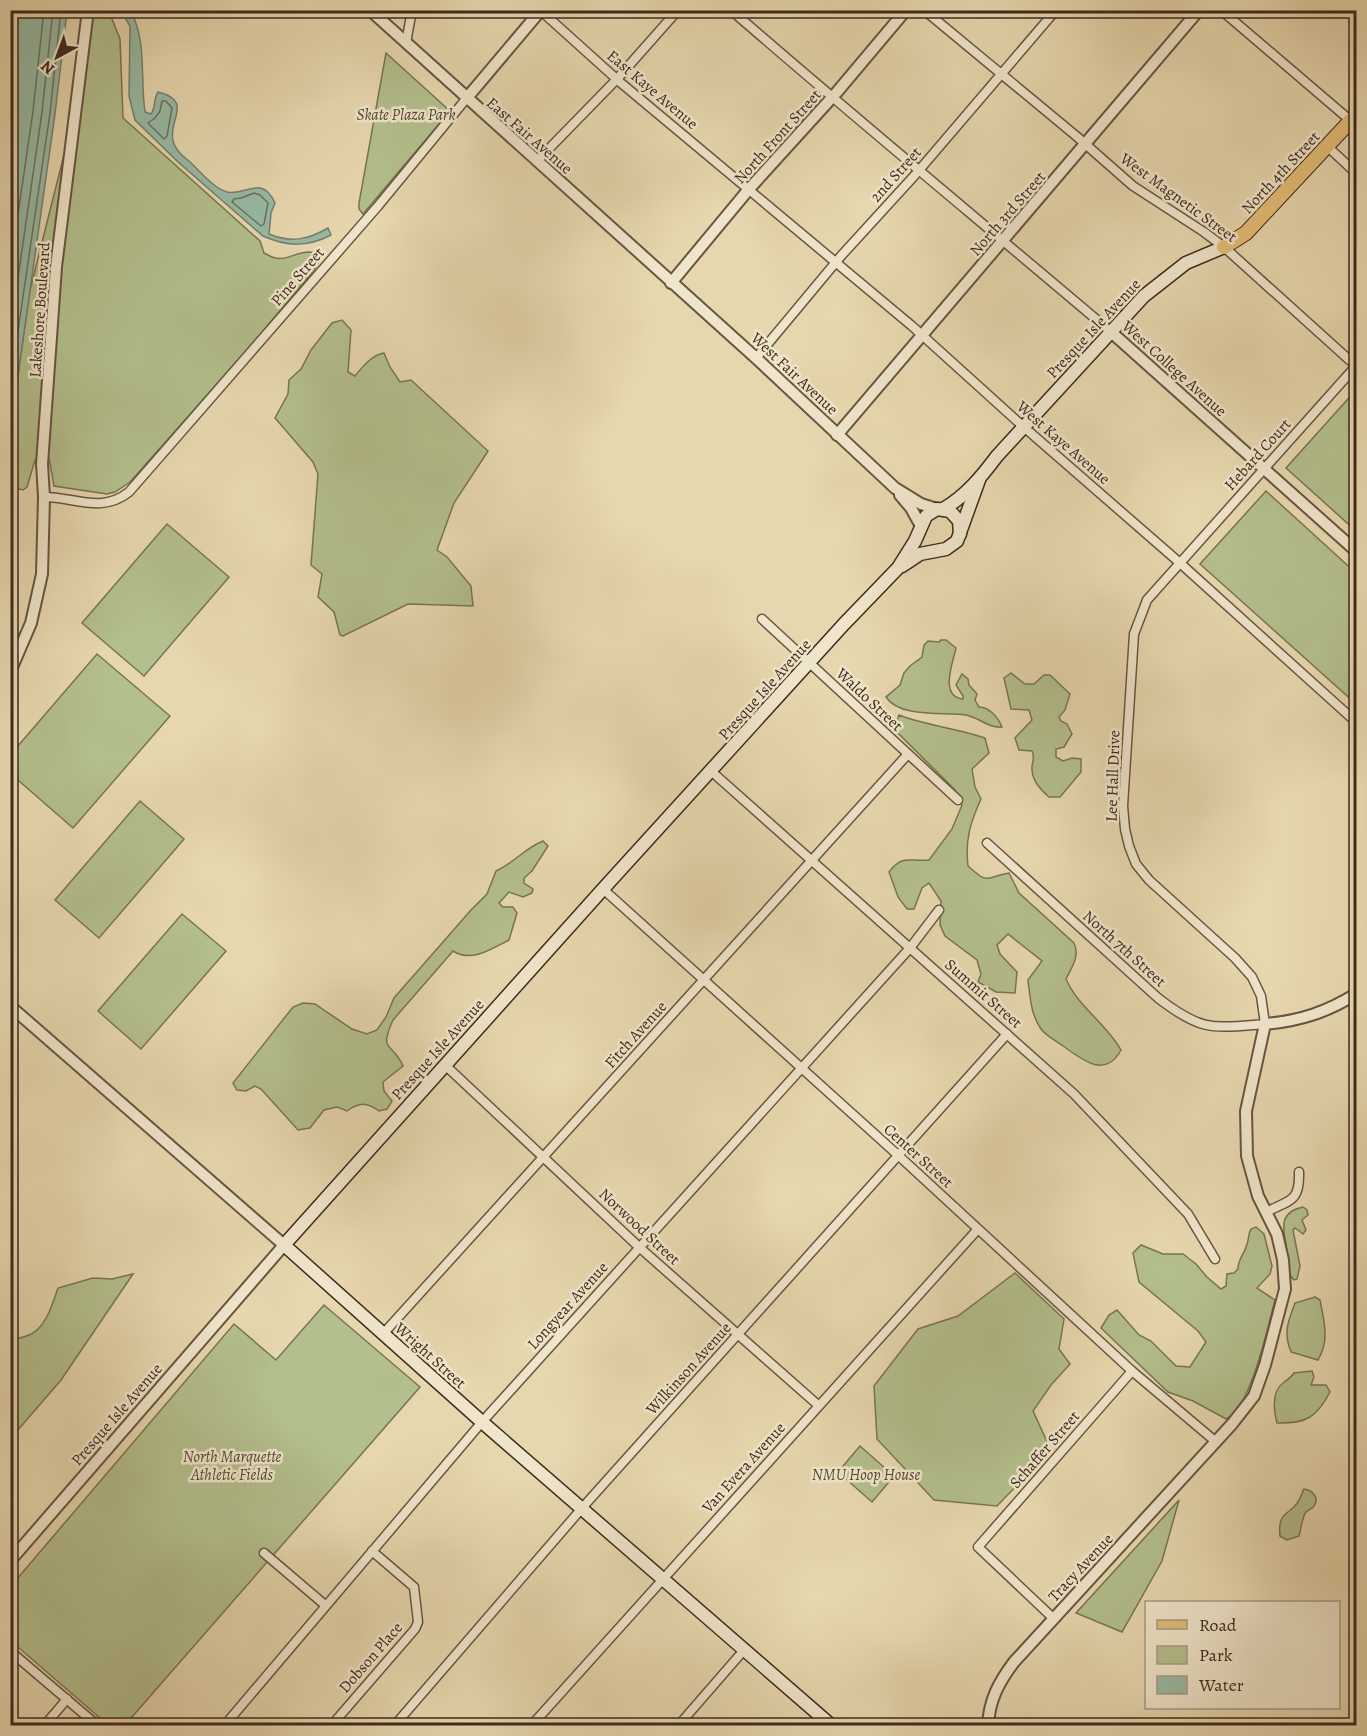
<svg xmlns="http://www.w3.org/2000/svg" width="1367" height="1736" font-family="Alegreya,serif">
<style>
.green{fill:#b3bf8c;stroke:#787455;stroke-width:1.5}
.water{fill:#98baa5;stroke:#74806f;stroke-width:1.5}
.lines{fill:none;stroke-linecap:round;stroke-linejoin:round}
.shore{stroke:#6b7262;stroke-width:1.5}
.minor-casing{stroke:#685542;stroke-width:11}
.tertiary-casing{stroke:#685542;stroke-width:14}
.secondary-casing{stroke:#3e2a1e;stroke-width:15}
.primary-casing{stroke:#3e2a1e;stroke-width:16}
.minor{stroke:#efe5ca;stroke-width:8}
.tertiary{stroke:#efe5ca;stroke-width:10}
.secondary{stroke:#efe5ca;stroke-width:12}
.primary{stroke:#e4bc77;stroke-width:14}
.labels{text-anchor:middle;stroke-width:5;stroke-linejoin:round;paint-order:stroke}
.street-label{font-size:16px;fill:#3e2a1e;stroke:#efe5ca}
.park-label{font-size:16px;font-style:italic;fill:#554834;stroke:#efe5ca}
</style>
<rect width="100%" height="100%" fill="#e7d7ae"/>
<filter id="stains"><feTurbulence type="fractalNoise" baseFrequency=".00333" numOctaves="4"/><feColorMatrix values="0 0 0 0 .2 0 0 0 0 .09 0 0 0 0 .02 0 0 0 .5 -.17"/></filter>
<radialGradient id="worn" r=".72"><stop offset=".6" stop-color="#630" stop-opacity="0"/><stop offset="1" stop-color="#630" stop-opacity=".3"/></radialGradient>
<g class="green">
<path d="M110,14L120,39L123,118L260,241L264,253C284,265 288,254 308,252C313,252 318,253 323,254L314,270L253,343L130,482L115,492L107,494L54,486L49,458L35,460L27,487L23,490L11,487V416L17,382L30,290L67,143L90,18Z"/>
<polygon points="386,53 450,111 363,214 359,209 359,203"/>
<path d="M342,320L351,330L348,372L355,376C363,366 372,355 384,353L390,367L400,382L411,380L488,451L454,503L437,550L447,557L471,586L473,606L408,604L343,636L340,635L334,612L318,597L322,574L311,565L318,474L313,462L275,418L288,394L289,380L301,369L311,350L332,323Z"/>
<polygon points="1356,390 1356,531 1286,468"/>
<polygon points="1266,491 1356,573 1356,701 1355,703 1200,564"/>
<polygon points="167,524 229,577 144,676 82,623"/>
<path d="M941,640H946L956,648C953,662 939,697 963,699V696L956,685L962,674L968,679L969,685L977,694L975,700L979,707C989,707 998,717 1002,727C990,729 978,717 966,715C944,712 899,718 886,697L900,685L904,673L910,666L922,657L924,645L928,641L939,642Z"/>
<polygon points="97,654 170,716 73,828 11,774 11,754"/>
<path d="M1011,673L1025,684H1034L1044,675H1050L1070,694L1065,710L1059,717L1061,721L1067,724L1072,734L1064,747L1056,749V757L1063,761L1072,758L1081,759V772L1060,797H1049C1040,789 1031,780 1032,766C1033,760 1035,757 1032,751L1019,750L1015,738L1032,720L1029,710L1011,709L1004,678Z"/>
<path d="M899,715C927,726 957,728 985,738L989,753L972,769L975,787L981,799C970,823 965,840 968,866C990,886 985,877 1009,873L1019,893L1074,943C1080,956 1072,967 1066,979C1078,1007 1106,1023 1121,1050C1105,1079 1083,1060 1063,1046C1057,1041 1046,1036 1041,1029C1031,1015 1030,997 1028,980L1042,961L1008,934L997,945L1000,954L1017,972L1015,993L996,992L978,982L981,974L977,960L945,936L940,925L941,901L929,883L922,888L914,909H907L898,897L889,872C903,854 909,862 929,860L952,829L962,805L955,790L894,729Z"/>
<polygon points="140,801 184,839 99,938 55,900"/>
<path d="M543,841L548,846L532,871L524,878V883L533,889L532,893L523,897L509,892L499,903L503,907H513L517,913L509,940C491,949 472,963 453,951L393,1020C378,1053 393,1042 403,1066L383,1082L384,1091L392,1101L387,1109L379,1111C367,1102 359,1102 347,1111L337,1107L324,1110L310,1128L298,1130L261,1089L255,1086L246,1091L237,1090L233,1083L293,1007L303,1003L315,1004L352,1029L367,1034L377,1030L386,1017L394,998L471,910L487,894L496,871C514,863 525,848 543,841Z"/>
<polygon points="182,914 226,951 141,1049 98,1011"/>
<path d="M1303,1207L1307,1210L1308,1215L1302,1220L1306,1230L1303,1234L1295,1228L1293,1230L1300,1266L1297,1279L1294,1280C1286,1273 1288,1263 1287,1253C1286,1235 1274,1213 1303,1207Z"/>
<path d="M1256,1227L1264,1234L1272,1266L1270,1274L1257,1288L1275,1300C1268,1325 1251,1409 1226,1419L1193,1401L1168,1392L1101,1328L1109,1315L1117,1310L1139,1335L1151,1341L1176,1366L1190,1367L1206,1342L1198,1331L1139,1282L1133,1253L1141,1245L1163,1254H1183L1196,1264L1207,1277L1221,1289L1226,1286L1227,1274L1234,1273L1238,1269C1238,1258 1245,1254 1247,1244C1249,1239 1248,1234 1251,1229Z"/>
<polygon points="1015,1273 1064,1319 1059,1349 1070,1364 1051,1385 1033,1411 1051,1450 997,1506 934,1500 877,1439 874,1386 918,1329 958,1316"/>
<path d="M133,1274L61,1380L11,1438V1340C19,1338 30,1337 37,1330C48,1320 53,1302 58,1288L93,1278L112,1279Z"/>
<path d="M1315,1297L1320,1300C1324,1321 1330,1340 1318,1360L1291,1352C1283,1332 1288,1322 1295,1303Z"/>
<polygon points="324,1305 420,1387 125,1725 108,1725 11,1641 11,1586 234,1324 276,1360"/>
<path d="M1312,1371L1314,1377L1311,1385H1326L1330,1392C1317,1417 1306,1424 1277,1423C1274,1411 1271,1392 1283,1383C1288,1379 1290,1379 1294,1373Z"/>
<polygon points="860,1446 894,1476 872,1502 838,1472"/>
<path d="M1304,1489C1312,1490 1320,1498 1314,1506C1312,1509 1308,1510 1306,1512C1302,1517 1301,1529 1299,1536L1287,1540L1280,1536C1277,1508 1293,1516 1300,1498C1302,1495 1302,1492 1304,1489Z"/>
<polygon points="1179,1500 1162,1561 1122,1632 1076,1613"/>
</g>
<g class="water">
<polygon points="11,10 67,11 55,114 17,382 11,416"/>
<path d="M121,11H131C147,43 140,77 145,112L151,114C156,107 153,100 158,92C194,101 168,119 173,141C175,150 183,156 190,162C200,171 213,188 227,192C246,196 262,174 275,203L271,213L269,234C290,243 308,240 328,228L331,235C308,247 287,247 263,236L178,162L135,120L129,96L130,26Z"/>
</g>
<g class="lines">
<g class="shore">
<polygon points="162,101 166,101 172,108 167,136 164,139 148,123 155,118 160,111"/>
<polygon points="254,193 260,195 268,203 264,224 261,226 232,202 234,199 241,198"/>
<polyline points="10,269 33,111 44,10"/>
<polyline points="10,333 42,112 53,10"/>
<polyline points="10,385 50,113 61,10"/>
</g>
<defs>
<g id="minor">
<polyline points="540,10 621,83 912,326 1017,421 1180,563 1356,722"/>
<path d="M731,10C856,119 984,224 1110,331"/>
<polyline points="924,10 1075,135 1133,186 1204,232 1224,247 1356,366"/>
<polyline points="1221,10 1351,121"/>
<polyline points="406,43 412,10"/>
<polyline points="1328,147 1356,173"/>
<polyline points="537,161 617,79 678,10"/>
<polyline points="756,358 841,256 915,175 1056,10"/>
<path d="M44,497C75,497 101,514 129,492L378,206L466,99"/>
<polyline points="762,619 958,800"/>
<polyline points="711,771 1074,1094 1188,1214 1215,1259"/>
<path d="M987,843L1158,998C1202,1032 1212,1028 1265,1024L1261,996L1252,977L1235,958L1149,880L1136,864L1129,846L1125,829L1123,806L1134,634L1147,600L1356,366"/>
<polyline points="603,889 899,1156 1132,1371 1215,1441"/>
<polyline points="445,1065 639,1247 818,1405"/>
<path d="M1266,1212C1290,1200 1300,1202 1299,1172"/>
<polyline points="383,1334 908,754"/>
<polyline points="264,1553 325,1605"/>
<polyline points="1053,1618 978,1547 1132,1371"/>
<polyline points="10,1651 98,1726"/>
<polyline points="44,1726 67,1699"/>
<polyline points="224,1726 482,1422 910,948 939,910"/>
<polyline points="331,1726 415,1629 418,1622 414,1587 372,1551"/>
<polyline points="394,1726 583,1507 1007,1034"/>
<polyline points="531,1726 978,1229"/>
<polyline points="678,1726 744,1650"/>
</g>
<g id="tertiary">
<polyline points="370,10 756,358 895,488 921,504 937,509"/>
<polyline points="466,99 541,10"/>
<polyline points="671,283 749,189 837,92 906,10"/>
<polyline points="1110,331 1356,551"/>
<polyline points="837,435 1199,10"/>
<polyline points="900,495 911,508 921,526"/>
<polyline points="10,672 31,623 42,574 44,497 42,464 56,267 88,10"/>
<polyline points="10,1006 284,1245 10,1561"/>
<path d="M988,1726C989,1700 999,1682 1014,1662L1232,1424L1254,1396L1265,1365L1285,1289L1283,1260L1277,1234L1258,1196L1247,1156L1246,1111L1265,1024C1300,1021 1327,1012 1356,994"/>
</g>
<g id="secondary">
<path d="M943,509C965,497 982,476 997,456L1144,296L1186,263L1224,247"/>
<polyline points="902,566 920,554 946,549 957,541 979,480"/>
<polyline points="832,1726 482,1422 284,1245 603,889 844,624 898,568 915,541 926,516 937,509 950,511 959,521 960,534"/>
</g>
<polyline id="primary" points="1224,247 1246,233 1356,115"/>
</defs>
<use href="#minor" class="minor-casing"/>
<use href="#tertiary" class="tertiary-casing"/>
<use href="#secondary" class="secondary-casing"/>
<use href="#primary" class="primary-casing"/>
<use href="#minor" class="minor"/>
<use href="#tertiary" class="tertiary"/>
<use href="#secondary" class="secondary"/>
<use href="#primary" class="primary"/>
</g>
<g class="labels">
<g class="street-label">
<text transform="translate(653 89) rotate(40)" y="6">East Kaye Avenue</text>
<text transform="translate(530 135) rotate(41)" y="6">East Fair Avenue</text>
<text transform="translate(777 136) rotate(-48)" y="6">North Front Street</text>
<text transform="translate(1280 172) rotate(-47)" y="6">North 4th Street</text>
<text transform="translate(895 174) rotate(-48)" y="6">2nd Street</text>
<text transform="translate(1179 197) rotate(36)" y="6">West Magnetic Street</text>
<text transform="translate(1007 213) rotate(-49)" y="6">North 3rd Street</text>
<text transform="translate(297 276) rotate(-49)" y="6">Pine Street</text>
<text transform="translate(39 310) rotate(-86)" y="6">Lakeshore Boulevard</text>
<text transform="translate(1093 328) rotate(-47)" y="6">Presque Isle Avenue</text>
<text transform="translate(1175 368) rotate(42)" y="6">West College Avenue</text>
<text transform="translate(795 373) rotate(43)" y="6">West Fair Avenue</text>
<text transform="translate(1064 442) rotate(41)" y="6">West Kaye Avenue</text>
<text transform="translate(1257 454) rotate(-48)" y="6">Hebard Court</text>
<text transform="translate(764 689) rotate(-48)" y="6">Presque Isle Avenue</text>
<text transform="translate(870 699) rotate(43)" y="6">Waldo Street</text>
<text transform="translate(1112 776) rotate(-88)" y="6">Lee Hall Drive</text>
<text transform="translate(1125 948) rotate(42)" y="6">North 7th Street</text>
<text transform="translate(984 993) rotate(41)" y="6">Summit Street</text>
<text transform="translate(635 1034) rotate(-48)" y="6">Fitch Avenue</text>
<text transform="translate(437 1049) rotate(-48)" y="6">Presque Isle Avenue</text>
<text transform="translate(919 1155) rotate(42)" y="6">Center Street</text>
<text transform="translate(640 1226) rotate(43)" y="6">Norwood Street</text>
<text transform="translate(567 1305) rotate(-48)" y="6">Longyear Avenue</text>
<text transform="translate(431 1355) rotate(42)" y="6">Wright Street</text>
<text transform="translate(688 1368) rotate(-48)" y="6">Wilkinson Avenue</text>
<text transform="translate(116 1414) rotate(-49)" y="6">Presque Isle Avenue</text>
<text transform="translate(1044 1449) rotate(-49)" y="6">Schaffer Street</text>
<text transform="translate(743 1467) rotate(-48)" y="6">Van Evera Avenue</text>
<text transform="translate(1080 1567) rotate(-47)" y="6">Tracy Avenue</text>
<text transform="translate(370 1657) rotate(-49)" y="6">Dobson Place</text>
</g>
<g class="park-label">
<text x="406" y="120">Skate Plaza Park</text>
<text x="232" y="1462">North Marquette<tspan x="232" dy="18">Athletic Fields</tspan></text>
<text x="866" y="1480">NMU Hoop House</text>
</g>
</g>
<rect width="1367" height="1736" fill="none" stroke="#e7d7ae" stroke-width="36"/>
<rect x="12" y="12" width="1343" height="1712" fill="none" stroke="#3e2a1e" stroke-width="3"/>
<rect x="18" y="18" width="1331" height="1700" fill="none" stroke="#3e2a1e" stroke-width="1.5"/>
<rect x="1145" y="1601" width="195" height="108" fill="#efe5ca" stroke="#a89a85" stroke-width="1.5"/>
<rect x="1157" y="1620" width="30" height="9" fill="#e4bc77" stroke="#a89a85" stroke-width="1.5"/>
<text x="1199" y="1631" font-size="18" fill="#3e2a1e">Road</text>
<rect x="1157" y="1646" width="30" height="18" fill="#b3bf8c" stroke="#a89a85" stroke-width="1.5"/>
<text x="1199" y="1661" font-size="18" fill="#3e2a1e">Park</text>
<rect x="1157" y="1676" width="30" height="18" fill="#98baa5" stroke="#a89a85" stroke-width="1.5"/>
<text x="1199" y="1691" font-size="18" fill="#3e2a1e">Water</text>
<g transform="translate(57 57) rotate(221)" stroke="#efe5ca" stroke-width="4.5" paint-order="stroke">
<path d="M0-4.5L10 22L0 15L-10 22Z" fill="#3e2a1e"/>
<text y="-9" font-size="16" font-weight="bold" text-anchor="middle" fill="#3e2a1e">N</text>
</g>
<rect width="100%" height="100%" filter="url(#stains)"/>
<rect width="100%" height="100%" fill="url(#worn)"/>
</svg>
